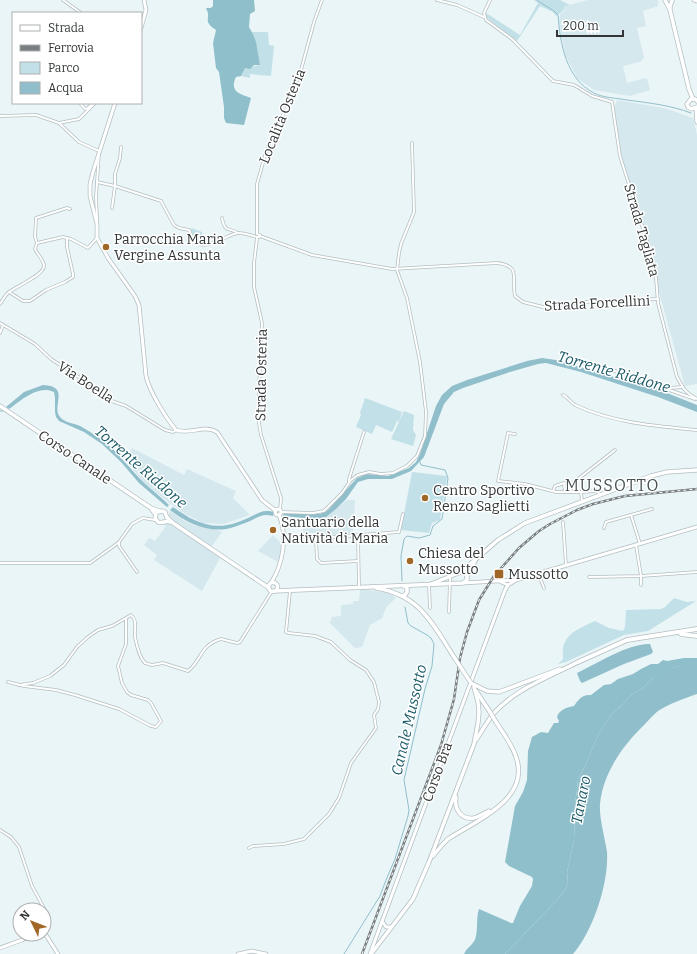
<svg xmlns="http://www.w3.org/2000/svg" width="697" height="954" font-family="Bitter,serif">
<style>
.built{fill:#d5e8ed}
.green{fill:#c2e0e7}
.forest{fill:#8fbfca}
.water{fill:#90bfcb}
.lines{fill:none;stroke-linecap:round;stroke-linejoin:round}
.stream{stroke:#90bfcb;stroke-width:1}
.minor-casing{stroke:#b4bec1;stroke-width:3.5}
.tertiary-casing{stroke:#b4bec1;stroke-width:4.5}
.secondary-casing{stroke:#b4bec1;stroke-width:4.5}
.primary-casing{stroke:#b4bec1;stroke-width:5}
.trunk-casing{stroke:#b4bec1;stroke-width:5.5}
.minor{stroke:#fff;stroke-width:2}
.tertiary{stroke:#fff;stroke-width:3}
.secondary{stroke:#fff;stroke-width:3}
.primary{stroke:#fff;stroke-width:3.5}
.trunk{stroke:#fff;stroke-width:4}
.rail-casing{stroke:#797f81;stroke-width:2.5}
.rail{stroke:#fff;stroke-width:1;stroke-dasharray:3;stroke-linecap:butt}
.primary-bridge-casing{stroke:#b4bec1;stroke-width:5;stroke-linecap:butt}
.primary-bridge{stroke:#fff;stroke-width:3.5}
.poi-dot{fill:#a16727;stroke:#fff;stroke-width:1.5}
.labels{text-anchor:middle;stroke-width:3;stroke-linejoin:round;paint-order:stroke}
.street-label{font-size:14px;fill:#323637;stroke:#fff}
.poi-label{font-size:14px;fill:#323637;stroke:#fff;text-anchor:start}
.water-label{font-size:15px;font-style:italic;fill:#1a5a67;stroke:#fff}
.quarter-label{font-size:16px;letter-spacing:1px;fill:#495254;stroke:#fff}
</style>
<rect width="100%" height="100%" fill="#eaf5f8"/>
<g class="built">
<polygon points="588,0 658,0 658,6 643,11 646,26 637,28 644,58 640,62 623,66 627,83 645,78 647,79 650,90 630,96 594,90 577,78 565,54 559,22 560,14 563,12 565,6"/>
<polygon points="617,100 664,108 693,118 697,135 697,384 685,386 621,154 614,108"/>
<polygon points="132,448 184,475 187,469 236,491 233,498 250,515 223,524 203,523 185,514 168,502 144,483 128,463"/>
<polygon points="347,500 355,500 353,534 303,538 302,519 319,519 325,518"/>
<polygon points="170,511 183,520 196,526 218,530 222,532 209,550 220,558 202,591 154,560 157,555 144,545 148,539 150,538 155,541 164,529 166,523 170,518 169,513"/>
<polygon points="273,535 283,545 278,562 258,551"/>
<polygon points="360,590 369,590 392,594 396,598 387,606 382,618 370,625 362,647 355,648 330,623 332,617 341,616 341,605 353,604 353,601 359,601"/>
</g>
<g class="green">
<polygon points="534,0 560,0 570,5 565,6 562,12 556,16 553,12 540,6 517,41 486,17 486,13 520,35 538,3"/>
<polygon points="252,32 268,32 269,45 274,46 271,76 250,74 250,78 241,76 245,68 260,65 253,34"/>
<polygon points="191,228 202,232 202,243 196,241 191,230"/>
<polygon points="365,398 402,412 399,422 397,421 392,432 376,425 372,434 356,427 361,415 360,413"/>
<polygon points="404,411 414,415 413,430 416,435 413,446 391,439"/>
<polygon points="412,472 447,476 440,520 432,523 429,533 401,530"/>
<path d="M674,598L687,602L696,601L648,631L624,635L566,662L558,664L563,659C563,652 562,646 566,640C571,631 586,625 595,621L609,628L623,631L625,627L626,610L661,609L665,607Z"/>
</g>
<g class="forest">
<path d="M213,0H254L255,11L250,14L249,27L253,34L256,42L260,65H254L250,69L245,68L241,76L236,77C229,92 240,94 251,98L244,125L226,123L224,118V107L219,72L216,68L213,43L216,30C213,28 209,25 208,22C207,15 210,17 206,8H211L213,6Z"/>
<path d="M684,658H697V665L674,667L651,680L642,689L631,695L620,707L611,715L598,735L586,764L578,779L577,790L575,803L574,840L567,872L568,882L565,890L555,902L505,954H464C467,947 475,944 476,936C478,927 476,918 479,909L511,923H513L520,906L532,886L533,879L532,877L509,866L505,862L515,806L523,792L527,780L528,751L532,737L541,732L548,733L554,723H558L559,721L557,717C559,710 567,707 574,706C578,700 582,694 591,695L604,685L611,684L618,679L633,674L641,669L651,664H658L663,660L667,661Z"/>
</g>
<g class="water">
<polygon points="542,358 556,360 662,391 697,405 697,412 658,397 581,372 546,363 538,364 510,372 463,388 454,392 444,404 424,457 411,471 392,479 368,479 358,482 346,499 336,509 326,517 315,519 283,516 284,513 320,514 328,510 357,478 367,474 388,476 409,468 416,462 420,454 436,406 442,395 452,386 467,380 527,361"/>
<path d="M43,385C71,386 51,406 60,417C65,423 74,423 80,426C84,428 89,431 93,434C114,446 127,466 144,483C152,490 161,497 169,505L167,507L139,483L121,462L102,444L84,432L59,421L56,417L55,412V398L54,392C39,384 20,401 9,409L6,407L24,392Z"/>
<path d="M173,507C188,518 207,529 227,525C234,524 241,521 248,518C259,513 262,509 274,512L273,516C263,513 258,517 250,521C242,524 233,528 226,529C206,532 185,522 170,510Z"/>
<path d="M650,644L653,652L651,654L624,664L582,683L580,681L577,673C596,664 629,643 650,644Z"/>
<path d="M689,665H697V694C683,699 670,703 658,711C653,715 649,720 645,724C623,745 603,773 600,804C599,818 605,838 607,852C609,883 593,931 573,954H505L555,902L565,890L568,882L567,872L574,840L575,803L577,790L578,779L586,764L598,735L611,715L620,707L631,695L642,689L651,680L665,671L674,667Z"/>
</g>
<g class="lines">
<g class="stream">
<path d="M537,0C543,5 553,9 558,15C560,43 566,79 594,93C603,98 617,98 627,100C649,103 670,105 691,113"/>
<polyline points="0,411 3,411"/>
<polyline points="402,581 401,556 404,539 407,536 419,538 430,535 433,526 442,519 448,478 445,470 421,465 420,462"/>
<polyline points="344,954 380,896 386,880 395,859 408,816 409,810 404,780 425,689 432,666 434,644 431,638 427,635 411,626 408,623 405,607"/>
</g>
<defs>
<g id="minor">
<polyline points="63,0 81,13"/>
<polyline points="437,0 457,5 484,17"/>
<polyline points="490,0 484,13 486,20 512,39 553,81 574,85 592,96 612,102 620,156 649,248 656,278 658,303 677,377 684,389 689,394 697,399"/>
<polyline points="80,103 85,109 88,108 93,103"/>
<polyline points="0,116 36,115 59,123 79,119 95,103"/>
<polyline points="59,123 79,142 99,151"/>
<path d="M97,182L115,186L161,201L174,225L179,228L189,230C191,234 192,238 195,241C205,253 228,233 239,233C246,233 254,237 259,237L260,235L257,234V184L266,152L276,127L288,106L291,95L301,70L314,22L322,0"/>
<polyline points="112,208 115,186 115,174 120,158 121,147"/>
<path d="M222,218C225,233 228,227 238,233"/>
<polyline points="97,220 97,218 96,197 99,153"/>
<path d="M260,236L312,255L392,269L497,263C522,266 511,279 515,296L523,302L547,308L585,302L658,299"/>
<polyline points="257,238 254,263 254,287 262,323 259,388 259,423 261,435 281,498 280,510"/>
<polyline points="37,243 35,237 36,218 67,208 70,209"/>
<polyline points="9,292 23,301 30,301 46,290 65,282 73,277 73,274 67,247 67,238"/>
<path d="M0,304C3,300 5,295 9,292C17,286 44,275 44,266C44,260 37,254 35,249L37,243L63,237L71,239L88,248L97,238"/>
<polyline points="0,323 35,344 51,359 97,389 109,400 126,406 165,430 173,432 176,430"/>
<polyline points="0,333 3,325"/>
<polyline points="609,369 695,399"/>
<polyline points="669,388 683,387"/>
<path d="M563,395C568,397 570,402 575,405C613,423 656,426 697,430"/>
<polyline points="515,434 508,433 498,481 525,484 556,492 581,492 596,491 600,494"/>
<polyline points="349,482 349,479 364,432"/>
<polyline points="553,491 555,486 564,483 565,492"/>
<polyline points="570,492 573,483 615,450"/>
<polyline points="581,492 582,501"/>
<polyline points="281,512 313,513 324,511 342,493 351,480 358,475 369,472 381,474 393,473 407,466 417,456 425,436 426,412 420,362 407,298 397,270 399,253 401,244 414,212 412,143"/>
<polyline points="631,515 640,544"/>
<polyline points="563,522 566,565"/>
<polyline points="604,528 606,522 652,509"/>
<polyline points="358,536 359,587"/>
<polyline points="316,539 317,559 321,563 358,561"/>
<polyline points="284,541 399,532 403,514"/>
<polyline points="636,545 641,576 641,585"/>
<polyline points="0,563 90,563 118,543"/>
<polyline points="137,572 119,546 119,542 132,524 143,518 155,520"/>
<polyline points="538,573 544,588"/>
<polyline points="589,577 641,576 697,572"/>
<polyline points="429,585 430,608"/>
<polyline points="449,612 450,578"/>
<path d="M8,682L24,686L56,690L75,695L119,709L151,726L156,727L161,721L151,703L148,700L131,695L127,692L122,683L118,666L126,644V618L131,615C138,621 134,629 135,637C137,646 139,657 145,663L152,665L163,663L188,671C202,660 200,645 221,639L237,643L240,642L272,591"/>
<polyline points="19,685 33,683 50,676 64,665 77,647 88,637 98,630 112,626 126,618"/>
<polyline points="0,830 11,837 19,847 32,886 45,910 44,929"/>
<polyline points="249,848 253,846 284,844 304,839 329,814 339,798 351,763 376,728 374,715 378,709 379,702 374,682 366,670 350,660 331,642 315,636 289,633 286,632 290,591"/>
</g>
<g id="tertiary">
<polyline points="694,0 697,1"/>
<polyline points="499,581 508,585 516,580 697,527"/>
<polyline points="463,583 515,580"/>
<polyline points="382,921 386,927 392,927"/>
<polyline points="44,932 58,954"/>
<polyline points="0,948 22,940 33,934"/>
<polyline points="238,954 252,951 266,954"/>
<polyline points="370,954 505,590 508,585"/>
</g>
<g id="secondary">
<polyline points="141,28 146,10 144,0"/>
<path d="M115,103L93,172L90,184V196L97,224V238L108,258L135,296L139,305L146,376C149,391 166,418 176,430C190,435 204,424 217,432L262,500L276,511"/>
<circle cx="278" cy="512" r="3"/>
<path d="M271,583C283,564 288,536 279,515"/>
</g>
<g id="primary">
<polyline points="665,0 669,8"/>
<polyline points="672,1 670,6 670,10 689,89 693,99"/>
<polyline points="697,101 695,99 691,99 687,104 688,107 691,109 697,107"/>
<polyline points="696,108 697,122"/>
<polyline points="0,406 151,508 159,511"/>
<path d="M152,510L156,515L155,518L158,522C162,524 166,520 170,522"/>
<polyline points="158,512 162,511 165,512 167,518"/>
<polyline points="167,517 173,523 269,588"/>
<polyline points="467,576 475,561"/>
<circle cx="273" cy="587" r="4.5"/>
<polyline points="431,584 461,572 498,540 525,523 651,476 667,472 697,470"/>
<path d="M376,588C420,595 432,623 454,657"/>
<polyline points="274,591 463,583 467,580 467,576 465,573 461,572"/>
<polyline points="402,596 405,595 407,592 407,588 404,586"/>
<polyline points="471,683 487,691 499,692 560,669"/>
<polyline points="476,691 490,712"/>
<path d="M476,740C482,731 487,722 493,714C515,689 549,677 578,662"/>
<path d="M456,797C454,808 460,820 474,818C479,817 484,813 489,811"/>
<path d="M433,856L442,845L448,839C477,820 531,799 516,757C512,744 503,733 496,722"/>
<polyline points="371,954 413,899 429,862 474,744 478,723 479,712 478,702 474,687"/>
</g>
<g id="trunk">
<polyline points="681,634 697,636"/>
<polyline points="578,662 627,640 697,629"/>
</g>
</defs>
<use href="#minor" class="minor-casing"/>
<use href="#tertiary" class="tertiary-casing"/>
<use href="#secondary" class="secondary-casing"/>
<use href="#primary" class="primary-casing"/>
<use href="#trunk" class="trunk-casing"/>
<use href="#minor" class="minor"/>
<use href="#tertiary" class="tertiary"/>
<use href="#secondary" class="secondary"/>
<use href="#primary" class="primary"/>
<use href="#trunk" class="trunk"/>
<defs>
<polyline id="rail" points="362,954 441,745 454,699 460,658 467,632 479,600 494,576 519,548 539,531 550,524 577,510 593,504 625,496 697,489"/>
</defs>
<use href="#rail" class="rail-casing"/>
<use href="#rail" class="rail"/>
<defs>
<g id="primary-bridge">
<polyline points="454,657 471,683"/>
<polyline points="490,712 496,722"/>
</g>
</defs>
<use href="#primary-bridge" class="primary-bridge-casing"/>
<use href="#primary-bridge" class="primary-bridge"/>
</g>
<g class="poi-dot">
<circle cx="106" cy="247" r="4"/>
<circle cx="425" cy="498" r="4"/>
<circle cx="273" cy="530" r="4"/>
<circle cx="410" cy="561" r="4"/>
<rect x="494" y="569" width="10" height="10" rx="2"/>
</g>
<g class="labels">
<g class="street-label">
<text transform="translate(282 116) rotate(-68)" y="5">Località Osteria</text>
<text transform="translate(642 230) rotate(74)" y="5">Strada Tagliata</text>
<text transform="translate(597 303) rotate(-3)" y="5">Strada Forcellini</text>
<text transform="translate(261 375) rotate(-89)" y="5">Strada Osteria</text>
<text transform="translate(86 382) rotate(33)" y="5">Via Boella</text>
<text transform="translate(75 457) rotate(34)" y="5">Corso Canale</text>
<text transform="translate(437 772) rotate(-70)" y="5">Corso Bra</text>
</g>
<g class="poi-label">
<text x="114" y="244">Parrocchia Maria<tspan x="114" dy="16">Vergine Assunta</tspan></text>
<text x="433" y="495">Centro Sportivo<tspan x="433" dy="16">Renzo Saglietti</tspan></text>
<text x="281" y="527">Santuario della<tspan x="281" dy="16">Natività di Maria</tspan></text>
<text x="418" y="558">Chiesa del<tspan x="418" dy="16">Mussotto</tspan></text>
<text x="508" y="579">Mussotto</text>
</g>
<g class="water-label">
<text transform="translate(614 372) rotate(16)" y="5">Torrente Riddone</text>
<text transform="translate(141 467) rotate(41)" y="5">Torrente Riddone</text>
<text transform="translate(409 720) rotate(-77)" y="5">Canale Mussotto</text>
<text transform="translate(581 800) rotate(-79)" y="5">Tanaro</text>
</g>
<g class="quarter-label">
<text x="612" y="491">MUSSOTTO</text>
</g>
</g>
<rect x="12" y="12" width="130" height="92" fill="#ffffff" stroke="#adafaf"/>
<rect x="20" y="25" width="20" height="6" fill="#ffffff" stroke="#adafaf"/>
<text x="48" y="32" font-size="12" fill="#323637">Strada</text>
<rect x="20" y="45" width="20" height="6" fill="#797f81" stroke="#adafaf"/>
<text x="48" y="52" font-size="12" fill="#323637">Ferrovia</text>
<rect x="20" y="62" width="20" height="12" fill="#c2e0e7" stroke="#adafaf"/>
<text x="48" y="72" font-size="12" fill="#323637">Parco</text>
<rect x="20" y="82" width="20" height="12" fill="#90bfcb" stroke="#adafaf"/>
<text x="48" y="92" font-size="12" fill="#323637">Acqua</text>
<g transform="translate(32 922) rotate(313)"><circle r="19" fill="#ffffff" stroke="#adafaf"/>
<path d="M0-3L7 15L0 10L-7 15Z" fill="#a16727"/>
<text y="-6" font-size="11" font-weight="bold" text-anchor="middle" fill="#323637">N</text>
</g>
<path d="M557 30v6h66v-6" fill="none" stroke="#323637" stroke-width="2"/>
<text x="563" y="30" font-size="12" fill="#323637" stroke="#ffffff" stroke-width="3" paint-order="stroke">200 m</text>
</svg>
